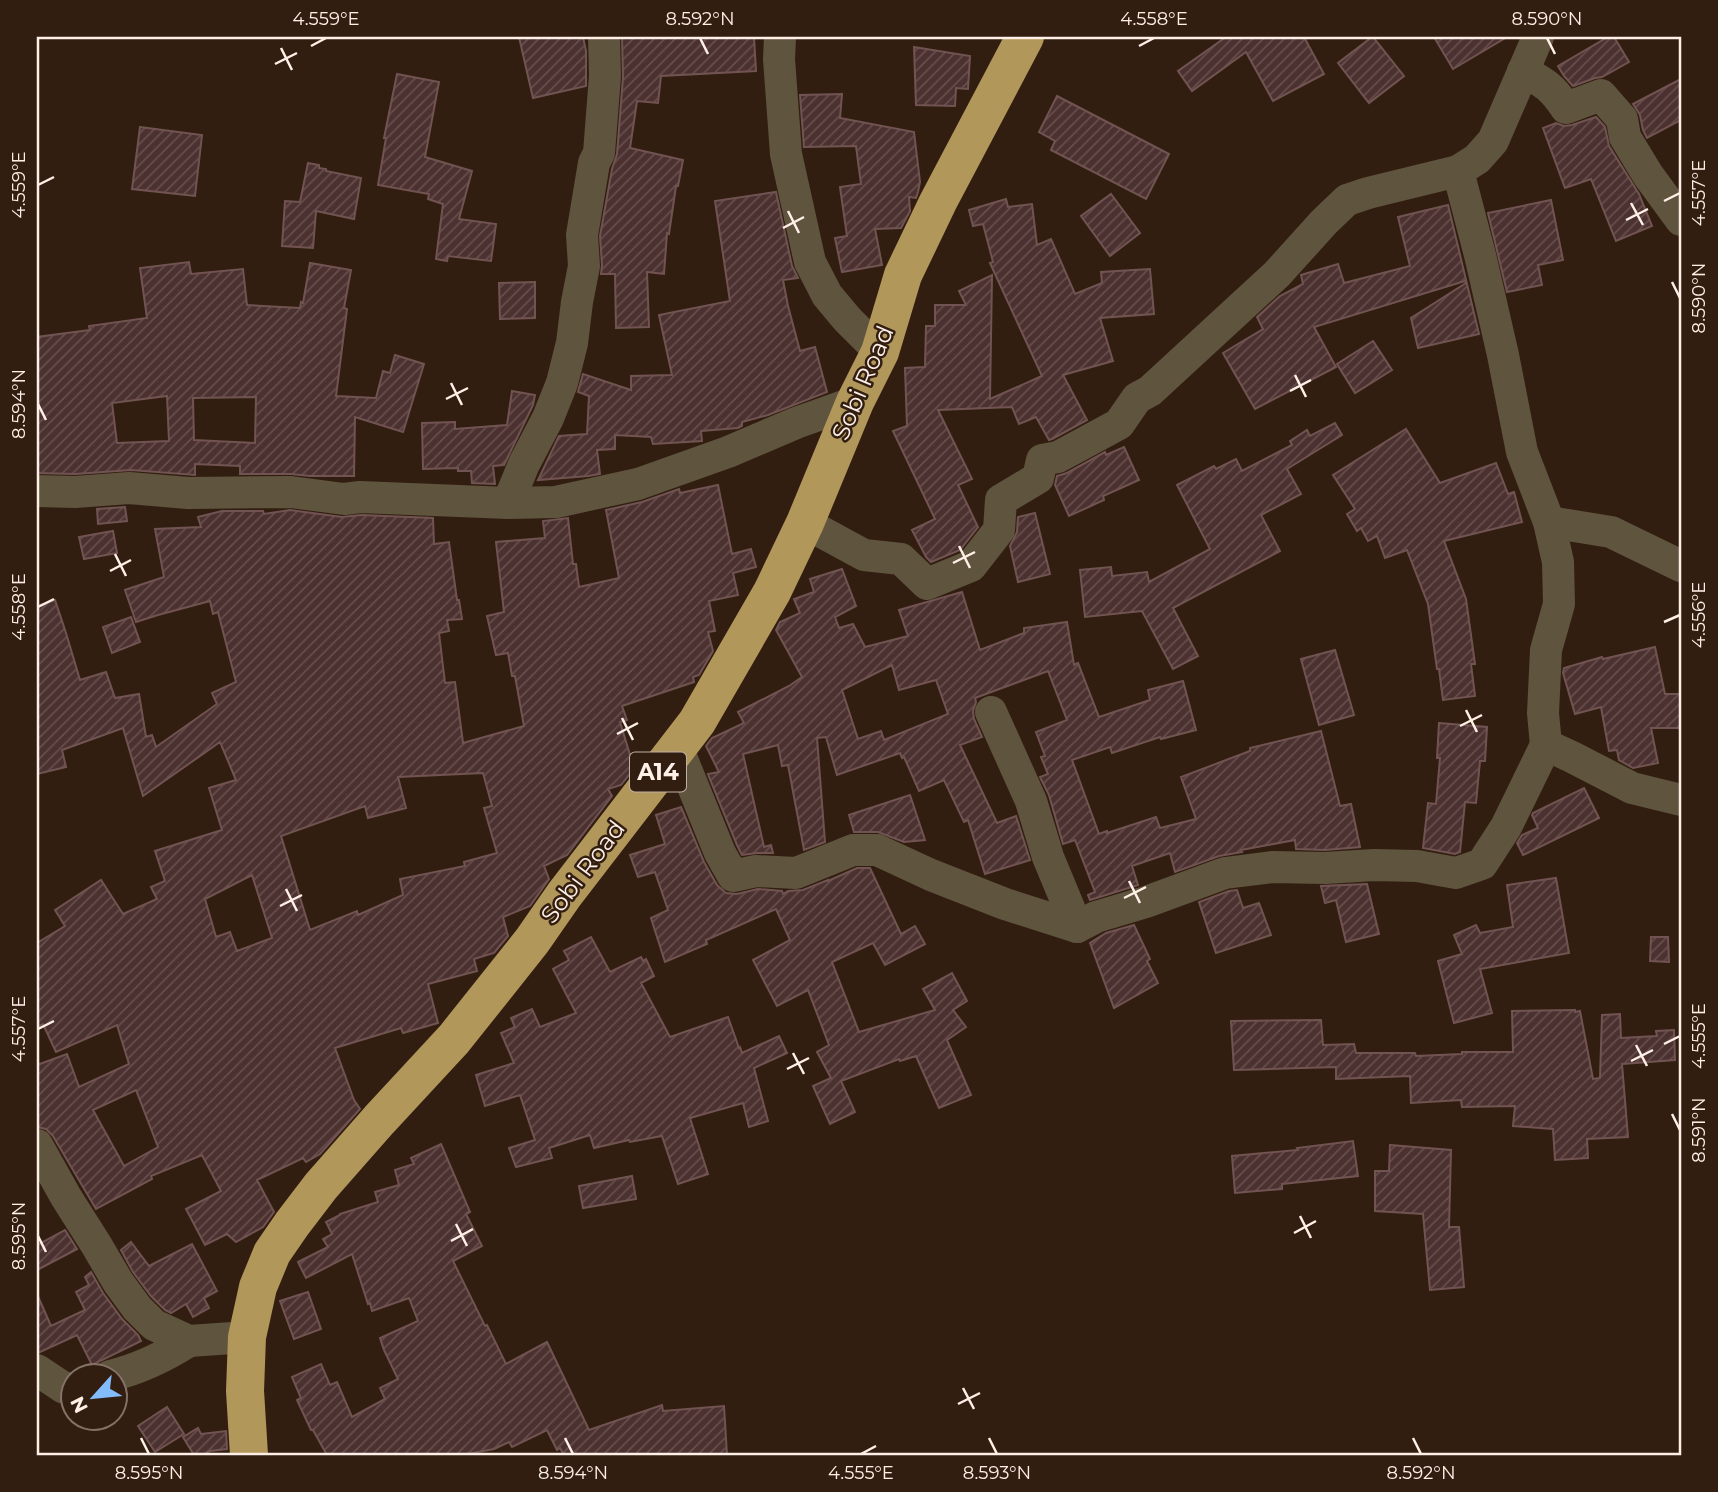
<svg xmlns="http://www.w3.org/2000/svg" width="1718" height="1492" font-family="Montserrat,sans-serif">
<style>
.building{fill:url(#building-hatch);stroke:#715452;stroke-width:2;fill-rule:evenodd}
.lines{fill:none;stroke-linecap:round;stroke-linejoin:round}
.minor{stroke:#5f543d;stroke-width:32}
.highway{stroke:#b2975b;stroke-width:38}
.ticks{fill:none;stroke:#feefe7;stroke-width:2.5}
.labels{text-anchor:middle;stroke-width:5;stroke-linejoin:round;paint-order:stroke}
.shield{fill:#321e11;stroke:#c1b0a7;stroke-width:2}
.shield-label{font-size:23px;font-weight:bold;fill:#feefe7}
.street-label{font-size:24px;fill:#feefe7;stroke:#321e11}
.neatline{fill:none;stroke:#feefe7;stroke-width:2.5}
.ticks-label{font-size:18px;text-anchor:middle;fill:#feefe7}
</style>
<defs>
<pattern id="building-hatch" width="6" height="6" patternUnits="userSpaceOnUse" patternTransform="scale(1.75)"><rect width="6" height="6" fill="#4b3130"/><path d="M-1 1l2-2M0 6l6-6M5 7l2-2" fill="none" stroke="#664f4e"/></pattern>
</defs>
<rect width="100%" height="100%" fill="#321e11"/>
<g class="building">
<polygon points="519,37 583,37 586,51 586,86 533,98"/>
<polygon points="622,37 754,37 756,71 661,76 658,103 637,101 630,148 683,160 678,186 676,186 669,234 667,233 664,274 647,272 649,327 616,328 615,274 601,274 602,265 600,236 612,169 617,154 623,77"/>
<polygon points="1226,37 1304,37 1324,74 1273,101 1246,52 1192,91 1178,71"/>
<polygon points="1372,37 1373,37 1404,76 1369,103 1338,63"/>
<polygon points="1434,37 1507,37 1453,69"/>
<polygon points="1608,37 1614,37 1629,62 1602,77 1595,78 1573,86 1564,76 1558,66"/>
<polygon points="914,47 970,56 968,89 956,88 955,106 916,105"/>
<polygon points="397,74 439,82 425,157 472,171 459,219 496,224 491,261 448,256 447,261 436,259 443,204 428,199 429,194 378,185 386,138 384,138"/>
<polygon points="1681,79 1681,120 1647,138 1643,130 1640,115 1633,104"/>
<polygon points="842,94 840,118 914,132 920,182 918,192 916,198 909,197 910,211 901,228 875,229 882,265 842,272 835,238 847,236 840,187 861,184 856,146 804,147 800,95"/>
<polygon points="1057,96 1169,154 1146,199 1051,150 1055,141 1039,132"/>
<polygon points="1596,117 1605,127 1609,146 1639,194 1652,226 1616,241 1591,179 1565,188 1543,128 1556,123 1564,126 1572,125"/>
<polygon points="140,127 202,135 195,196 132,189"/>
<polygon points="308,163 319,165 319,168 326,169 326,171 361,178 354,219 316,211 313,248 282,246 285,201 300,202"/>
<polygon points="776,192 792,266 798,278 783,280 788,306 800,351 815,347 827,392 768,415 742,422 742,426 738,428 701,431 702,441 653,444 651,437 615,435 615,449 597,450 600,474 588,476 538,480 559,436 587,434 589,396 578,392 583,374 631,390 631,376 672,375 659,315 730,301 715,201"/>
<polygon points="1111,194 1140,233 1110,256 1081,216"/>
<polygon points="1006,199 1008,207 1032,204 1037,245 1051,239 1075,294 1102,283 1101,272 1150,269 1154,314 1100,318 1113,361 1063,375 1087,420 1052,439 1049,440 1036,417 1019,424 1012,407 938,410 972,479 958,485 978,527 960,550 931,562 926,557 912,530 935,519 893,431 907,426 905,368 925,367 926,326 935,326 935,305 966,305 959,291 992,275 990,399 1042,376 990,263 993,262 983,224 973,226 969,210"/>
<polygon points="1551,200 1563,260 1538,265 1542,285 1507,292 1488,213"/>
<polygon points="1448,205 1479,334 1418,348 1411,318 1466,283 1465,281 1314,327 1336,367 1255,409 1223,353 1263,329 1257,317 1280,296 1303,284 1301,275 1338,264 1344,283 1410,266 1398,217"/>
<path d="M189,262L191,274L243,269L247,305L300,308L301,302L303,303L310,263L351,270L344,308L347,309L336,396L376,398L383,371L390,373L395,355L424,364L403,432L355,417L354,476H310L291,474H240V466L195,464V475L131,470L75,474L37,473V337L90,330L89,326L147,318L140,268ZM167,396L169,441L117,443L112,403ZM256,397L255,443L194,440L193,398Z"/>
<polygon points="535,282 535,318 500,319 499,283"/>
<polygon points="1373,341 1392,370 1355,393 1337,364"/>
<polygon points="512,391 535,395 533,405 504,465 493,466 495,484 472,483 471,471 458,471 458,468 423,469 422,423 455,422 455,429 507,425"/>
<polygon points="1335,423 1342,435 1287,469 1301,494 1261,515 1280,551 1173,608 1198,656 1173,669 1142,611 1085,617 1080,570 1111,567 1112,576 1147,572 1149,582 1210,549 1177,485 1214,466 1216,469 1236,459 1242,471 1292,445 1290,441 1307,430 1310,436"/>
<polygon points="1406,429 1440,483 1496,463 1508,494 1514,492 1522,522 1444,541 1466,599 1475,664 1471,664 1475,696 1443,700 1439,669 1437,669 1428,604 1407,550 1385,558 1377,536 1368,541 1361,528 1357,531 1347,514 1355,509 1333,475"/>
<polygon points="1124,447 1139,480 1103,496 1104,500 1069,516 1055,485 1057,476 1067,473 1105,452 1106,455"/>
<path d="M718,485L732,554L751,549L756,567L733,573L738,595L709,601L715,631L708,632L713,651L699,675L693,677L694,682L622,706L627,720L620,722L631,758L633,757L636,766L621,785L608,789L612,796L567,855L544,866L549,879L530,906L503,917L508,936L494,953L474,959L477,971L428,984L438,1023L403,1033L401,1028L335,1048L354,1100L360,1109L320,1154L306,1162L303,1158L257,1180L274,1212L263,1227L236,1242L227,1234L205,1245L186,1209L221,1191L202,1155L151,1176L152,1179L96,1209L53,1136L46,1129L37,1127V1065L67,1054L79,1087L129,1064L117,1025L56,1052L43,1024L37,1027V943L65,926L55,910L101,880L123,914L157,899L151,887L165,881L155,851L222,830L209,788L236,780L220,742L143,796L123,728L62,750L66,767L37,774V606L55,600L66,633L80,680L106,672L115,698L139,694L146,737L152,735L156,747L217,704L212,693L236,682L218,612L213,614L210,601L158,615L136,622L125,590L164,577L155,529L201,527L198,517L222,511H263L264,514L290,510L342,517L361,515L433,518L434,544L449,542L457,600H459L462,619L447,620L449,631L439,633L445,683L455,682L463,743L524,726L515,676H512L508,653L496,655L487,616L504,612L496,542L545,538L543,521L568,518L573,564H576L579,587L619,578L606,510L642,502L679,489L680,493ZM483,773L492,806L484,808L497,853L464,862L465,866L400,879L403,895L358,915L357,911L310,930L281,836L365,806L368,818L406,808L398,777ZM252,875L272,938L237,951L230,932L216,937L205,899ZM136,1090L158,1147L124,1166L93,1110Z"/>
<polygon points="125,507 127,521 98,524 97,509"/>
<polygon points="1035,513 1050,574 1018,582 1010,546 1017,532 1018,517"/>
<polygon points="113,531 117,553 84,559 79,537"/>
<path d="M842,569L856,606L835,617L839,628L853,624L865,647L908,636L899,610L962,592L980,650L1024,633V628L1067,622L1074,665L1078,663L1099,717L1150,700L1148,690L1183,681L1196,730L1161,739L1160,737L1112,753L1110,747L1072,760L1099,834L1107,831V833L1156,817L1160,828L1196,819L1181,777L1250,751V748L1321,731L1340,806L1351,804L1360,847L1325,850L1296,849L1295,840L1241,850L1242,852L1219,856L1175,872L1170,853L1132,866L1138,885L1090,900L1088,895L1095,892L1075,840L1063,844L1049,795L1040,777L1048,774L1041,757L1045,756L1036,732L1067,720L1048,671L975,698L976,702L973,711L974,719L982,737L960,745L997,823L1016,816L1030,860L985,874L968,820L964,822L944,780L919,791L904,757L902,758L900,753L837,775L826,737L817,738L825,842L804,850L788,765L782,766L778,745L743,754L764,847L771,845L773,853H757L742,855L737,845L709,777L708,774L719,772L706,746L712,738L744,723L738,712L789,686L802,677L776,630L780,622L800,613L794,599L814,592L810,579ZM892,665L899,690L936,680L948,714L884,740L881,731L858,739L842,690Z"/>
<polygon points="131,617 140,642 112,653 103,627"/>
<polygon points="1655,647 1665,694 1681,694 1681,728 1651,728 1658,763 1633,768 1619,760 1617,750 1609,751 1601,707 1575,714 1563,673 1564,668 1602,657 1603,659"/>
<polygon points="1335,650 1354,715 1319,725 1301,659"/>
<polygon points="1439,723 1487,727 1485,761 1480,761 1476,803 1465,802 1460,852 1455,854 1423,848 1428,803 1436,804 1440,758 1437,758"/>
<polygon points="1584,788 1599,818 1523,855 1517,843 1522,835 1538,828 1532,815 1533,813"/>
<polygon points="910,795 925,840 904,842 878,832 854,832 849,815"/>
<polygon points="681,807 704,862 717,885 726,893 737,894 758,889 782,891 783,894 788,891 803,890 828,880 828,881 857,868 870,868 901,934 915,926 925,944 885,965 873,943 832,962 859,1032 935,1010 923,989 952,973 967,1001 953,1010 966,1027 947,1040 971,1095 939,1108 916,1056 900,1061 899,1059 841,1081 855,1112 830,1124 813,1086 831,1078 817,1052 829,1045 808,990 777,1006 753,960 790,940 776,909 706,940 707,944 665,962 651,918 668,910 655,872 638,877 630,855 665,844 656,815"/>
<polygon points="1556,878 1569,953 1480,969 1492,1013 1454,1023 1438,961 1462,954 1454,935 1476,925 1480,933 1513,927 1507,885"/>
<polygon points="1367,884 1379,934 1346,942 1336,900 1325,903 1321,886"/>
<polygon points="1237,890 1243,908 1259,903 1271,935 1216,953 1199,902 1229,891"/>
<polygon points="1134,925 1150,959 1147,961 1158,983 1114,1008 1090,943 1106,933"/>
<polygon points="591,937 610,972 641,957 643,961 646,959 654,976 641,983 670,1037 728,1017 739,1048 740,1047 742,1053 779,1036 787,1053 754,1068 768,1121 749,1127 743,1103 690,1118 708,1174 678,1184 662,1136 630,1142 629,1140 594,1148 590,1135 549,1148 552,1158 516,1167 509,1148 535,1140 520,1095 485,1106 476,1075 514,1063 501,1033 515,1027 511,1018 532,1009 540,1027 576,1013 553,969 569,960 564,951"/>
<polygon points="1651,937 1668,937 1669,962 1650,961"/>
<polygon points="1575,1010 1575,1012 1580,1011 1593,1079 1600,1078 1602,1015 1620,1014 1621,1038 1657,1036 1656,1031 1674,1030 1675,1060 1622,1064 1628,1137 1587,1139 1588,1158 1555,1160 1553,1129 1513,1126 1515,1106 1462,1107 1461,1100 1411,1103 1410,1076 1336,1079 1336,1067 1234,1070 1231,1021 1321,1020 1323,1045 1354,1044 1356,1053 1415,1053 1416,1056 1462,1054 1462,1052 1513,1052 1512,1011"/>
<polygon points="1353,1141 1358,1176 1282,1184 1282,1189 1235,1193 1232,1156 1298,1150 1297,1148"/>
<polygon points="441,1144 470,1212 466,1214 482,1246 453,1261 485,1326 487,1325 506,1364 547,1342 589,1430 662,1405 663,1411 724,1406 727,1455 564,1455 560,1448 557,1450 547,1430 512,1447 509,1442 494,1449 462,1455 327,1455 313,1430 311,1430 297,1400 301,1398 292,1377 321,1364 330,1385 337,1382 352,1417 385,1399 380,1388 398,1379 384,1350 380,1338 418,1321 409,1298 372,1311 370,1303 368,1304 352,1254 306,1278 298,1262 328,1247 323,1239 332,1234 326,1222 340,1215 340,1214 378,1202 375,1192 399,1185 395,1170 414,1164 411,1158"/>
<polygon points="1390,1145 1451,1150 1449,1227 1459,1227 1464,1287 1430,1290 1423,1214 1375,1211 1375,1171 1389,1171"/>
<polygon points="632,1176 636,1199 583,1208 579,1186"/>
<polygon points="65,1230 77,1249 37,1270 37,1245"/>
<polygon points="131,1242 149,1266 192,1244 217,1291 204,1298 209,1308 193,1317 186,1304 171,1313 165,1310 151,1296 133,1272 121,1250"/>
<polygon points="91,1272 103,1293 122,1319 138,1335 141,1341 92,1365 77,1335 40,1352 37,1352 37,1294 51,1326 85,1310 76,1292 89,1285 85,1277"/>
<polygon points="308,1292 321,1329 294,1339 280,1301"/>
<polygon points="167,1407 184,1434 155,1452 138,1426"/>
<polygon points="198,1428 201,1434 226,1431 227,1449 210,1451 202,1455 194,1455 183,1437"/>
</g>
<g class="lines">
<g class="minor">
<polyline points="780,37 779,59 786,154 810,262 827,295 847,319 880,352"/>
<polyline points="1538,37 1493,141 1477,159 1458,171 1480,255 1503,355 1522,452 1549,522 1558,562 1559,604 1546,650 1543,713 1546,745 1572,757 1632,788 1681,800"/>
<path d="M1523,71C1545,83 1552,87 1566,108L1601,95L1622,119L1625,137L1648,175L1681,220"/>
<polyline points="37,491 75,492 129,488 188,493 291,492 344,499 360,497 508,503 556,502 638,484 728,452 796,423 855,402"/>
<polyline points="508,503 524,464 548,418 562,383 572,343 577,302 584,266 582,235 594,163 599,153 605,76 604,37"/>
<polyline points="1549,522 1611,532 1681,566"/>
<polyline points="805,523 864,555 901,559 927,584 971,566 999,530 1001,500 1038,478 1042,460 1058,457 1119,424 1137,398 1150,391 1277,274 1324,222 1347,200 1368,193 1458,171"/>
<polyline points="991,712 1031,801 1048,857 1077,927"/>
<polyline points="677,747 720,853 733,876 756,871 796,873 853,850 877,850 931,875 1005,904 1077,927 1096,917 1146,902 1225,873 1272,867 1325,868 1374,865 1417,866 1456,873 1482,864 1506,827 1546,745"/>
<polyline points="37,1145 66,1197 97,1246 118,1282 137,1308 154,1325 189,1341 247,1337"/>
<polyline points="37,1370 64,1388 74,1388"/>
<path d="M110,1376C139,1369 164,1357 189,1341"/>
</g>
<polyline class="highway" points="249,1455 245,1391 247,1337 258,1287 272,1253 292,1224 321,1186 379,1120 454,1039 532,941 564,895 697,722 772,592 805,523 855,402 880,352 903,275 938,202 1025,37"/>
</g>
<path class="ticks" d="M700,38L708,54M1547,38L1555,54M311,46L326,38M1139,46L1154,38M281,48L292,70M275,64L297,53M38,185L54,177M1664,201L1680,193M1631,203L1643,225M788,211L799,233M1626,220L1648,209M783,228L804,217M1672,282L1680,298M1295,375L1306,397M451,383L462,405M1290,391L1311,380M446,399L468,388M38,404L46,420M959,546L970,568M115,554L126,576M953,563L975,552M110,571L131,560M38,607L54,599M1664,622L1680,615M1466,710L1477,732M622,718L633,740M1460,726L1482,715M617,734L638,723M1129,881L1140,903M286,889L297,911M1124,898L1146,887M280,906L302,895M38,1029L54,1021M1664,1044L1680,1036M1636,1045L1647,1066M793,1053L804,1074M1631,1061L1653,1050M787,1069L809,1058M1672,1114L1680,1130M1300,1216L1311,1238M456,1224L467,1246M1294,1233L1316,1221M38,1236L46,1252M451,1241L473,1229M963,1388L974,1409M958,1404L980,1393M141,1438L149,1454M565,1438L573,1454M989,1438L997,1454M1413,1438L1421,1454M861,1454L876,1446"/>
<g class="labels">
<rect class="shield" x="630" y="752.5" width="56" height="39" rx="5"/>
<g class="shield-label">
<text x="658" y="780">A14</text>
</g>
<g class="street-label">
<text transform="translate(863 383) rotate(-67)" y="8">Sobi Road</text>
<text transform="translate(583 872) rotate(-53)" y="8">Sobi Road</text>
</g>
</g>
<rect width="1718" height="1492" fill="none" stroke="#321e11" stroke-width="77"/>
<g transform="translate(94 1397) rotate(243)"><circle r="33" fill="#321e11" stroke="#847267" stroke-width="2"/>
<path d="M0-5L12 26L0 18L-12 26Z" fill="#82bcfa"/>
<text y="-10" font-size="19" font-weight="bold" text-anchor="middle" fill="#feefe7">N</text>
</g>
<rect x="38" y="38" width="1642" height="1416" class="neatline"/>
<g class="ticks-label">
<text x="326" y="25">4.559°E</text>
<text x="700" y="25">8.592°N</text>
<text x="1154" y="25">4.558°E</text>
<text x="1547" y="25">8.590°N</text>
<text transform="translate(19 185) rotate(-90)" y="6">4.559°E</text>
<text transform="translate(1699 193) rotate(-90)" y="6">4.557°E</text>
<text transform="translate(1699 298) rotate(-90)" y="6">8.590°N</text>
<text transform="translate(19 404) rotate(-90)" y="6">8.594°N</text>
<text transform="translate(19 607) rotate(-90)" y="6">4.558°E</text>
<text transform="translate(1699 615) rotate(-90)" y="6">4.556°E</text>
<text transform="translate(19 1029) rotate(-90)" y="6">4.557°E</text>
<text transform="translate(1699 1036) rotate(-90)" y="6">4.555°E</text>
<text transform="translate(1699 1130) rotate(-90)" y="6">8.591°N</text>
<text transform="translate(19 1236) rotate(-90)" y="6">8.595°N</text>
<text x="149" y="1479">8.595°N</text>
<text x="573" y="1479">8.594°N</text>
<text x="861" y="1479">4.555°E</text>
<text x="997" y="1479">8.593°N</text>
<text x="1421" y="1479">8.592°N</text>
</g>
</svg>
